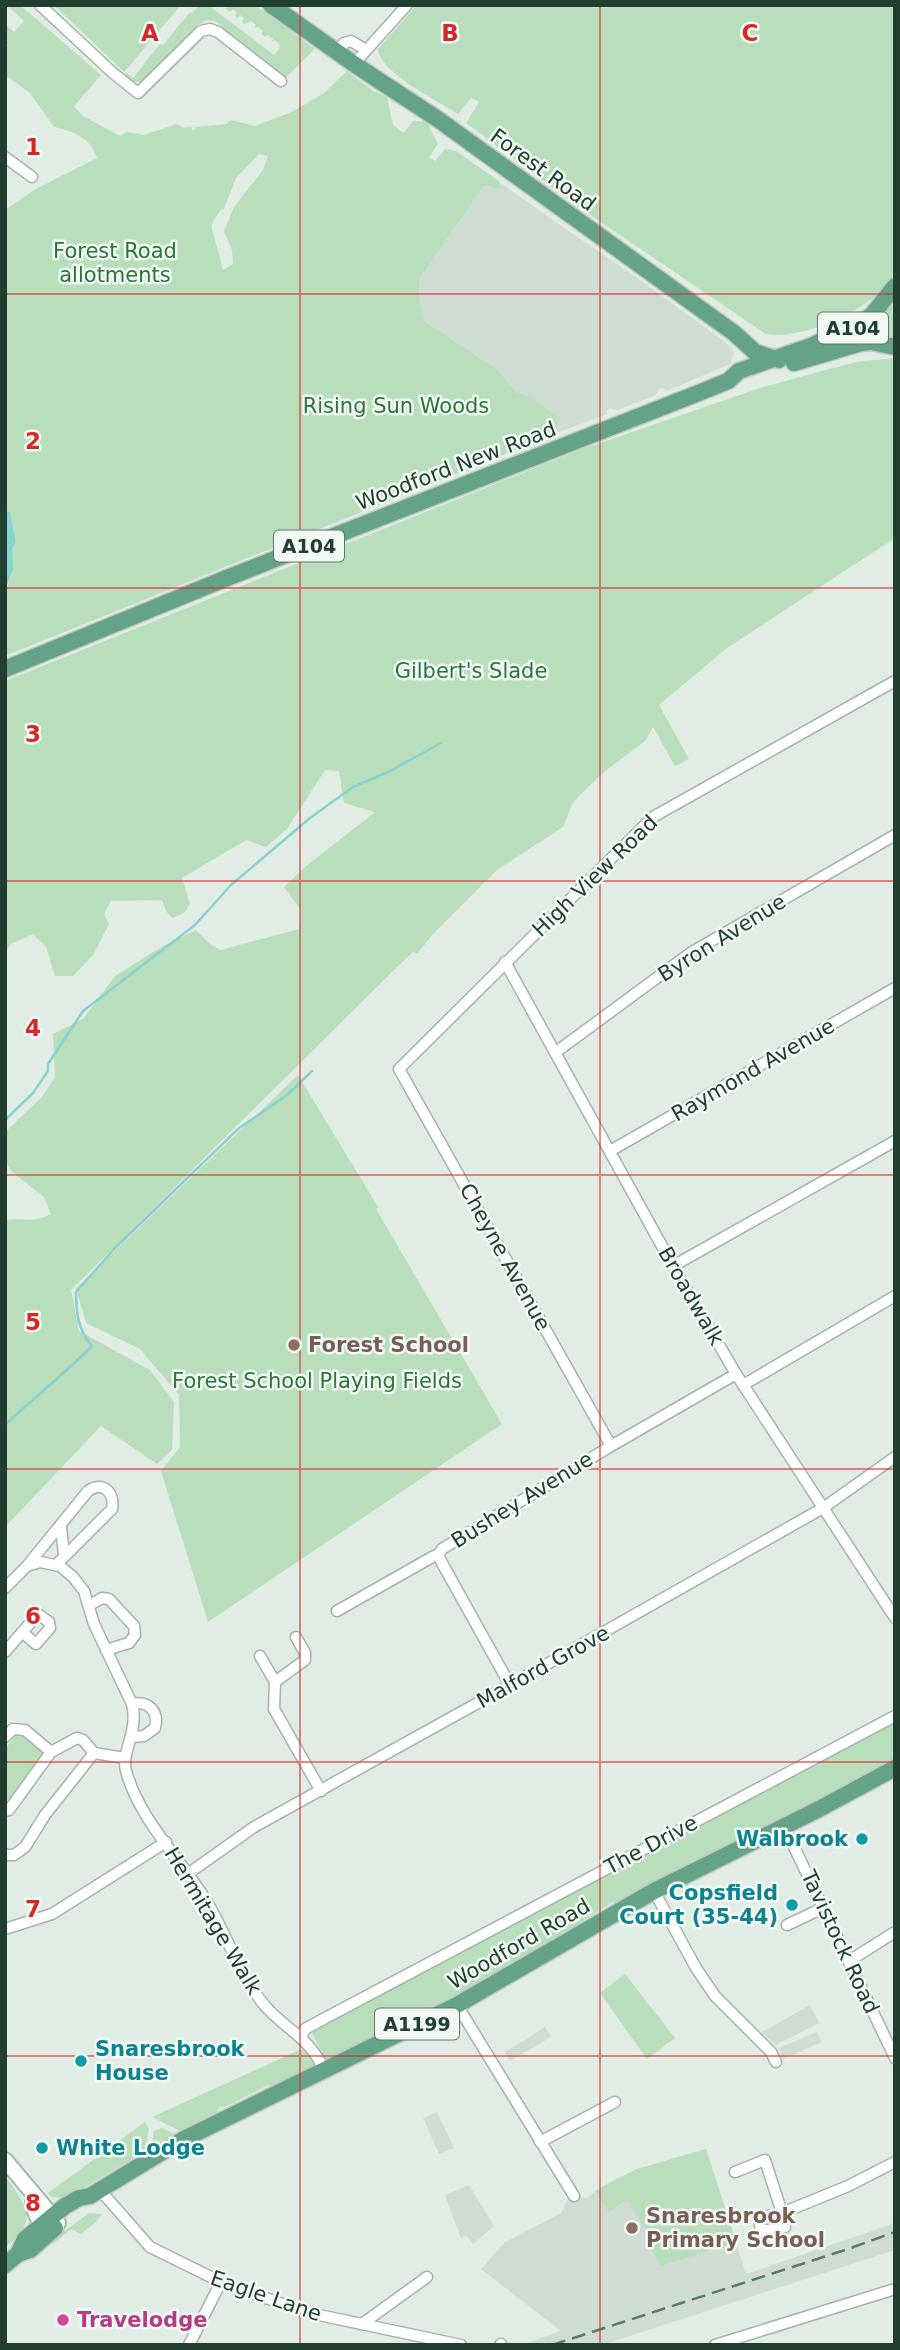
<svg xmlns="http://www.w3.org/2000/svg" width="900" height="2350" font-family="'DejaVu Sans',sans-serif">
<style>
.built{fill:#cfdcd4}
.green{fill:#b9debc;fill-rule:evenodd}
.water{fill:#88d3d0}
.lines{fill:none;stroke-linecap:round;stroke-linejoin:round}
.stream{stroke:#88d3d0;stroke-width:2.5}
.street-casing{stroke:#a4b4ab;stroke-width:13}
.secondary-casing{stroke:#9fb8ab;stroke-width:18}
.primary-casing{stroke:#c1c9c5;stroke-width:19}
.street{stroke:#fff;stroke-width:10}
.secondary{stroke:#fff;stroke-width:14}
.primary{stroke:#64a387;stroke-width:16}
.rail{stroke:#5b796b;stroke-width:2.5;stroke-dasharray:14 7;stroke-linecap:butt}
.grid{fill:none;stroke:#d62828;stroke-width:2;stroke-opacity:0.55}
.education-dot{fill:#8d6e63;stroke:#f2f9f4;stroke-width:2.5}
.culture-dot{fill:#0f9aa8;stroke:#f2f9f4;stroke-width:2.5}
.hotel-dot{fill:#d1479c;stroke:#f2f9f4;stroke-width:2.5}
.labels{text-anchor:middle;stroke-width:5;stroke-linejoin:round;paint-order:stroke}
.shield{fill:#f2f9f4;stroke:#60766b;stroke-width:2}
.shield-label{font-size:19px;font-weight:bold;fill:#213e30}
.street-label{font-size:21px;fill:#213e30;stroke:#f2f9f4}
.park-label{font-size:21px;fill:#2a7638;stroke:#f2f9f4}
.education-label{font-size:21px;font-weight:bold;fill:#785e54;stroke:#f2f9f4;text-anchor:start}
.culture-label{font-size:21px;font-weight:bold;fill:#0d838f;stroke:#f2f9f4;text-anchor:end}
.hotel-label{font-size:21px;font-weight:bold;fill:#b23c85;stroke:#f2f9f4;text-anchor:start}
.grid-label{font-size:23px;text-anchor:middle;font-weight:bold;fill:#d62828;stroke:#f2f9f4;stroke-width:5;stroke-linejoin:round;paint-order:stroke}
</style>
<rect width="100%" height="100%" fill="#e1ece5"/>
<g class="built">
<polygon points="467,160 647,285 729,345 734,352 730,364 667,391 662,388 658,390 656,395 617,410 610,408 607,410 607,414 557,433 369,300"/>
<polygon points="810,2005 819,2023 776,2045 762,2032"/>
<polygon points="545,2027 551,2037 510,2061 505,2052"/>
<polygon points="817,2032 822,2042 783,2059 779,2048"/>
<polygon points="437,2112 454,2148 439,2154 423,2118"/>
<polygon points="706,2149 746,2274 895,2223 895,2250 602,2345 521,2345 561,2331 481,2269 505,2242 561,2213 567,2201 574,2196 587,2198 606,2184 637,2169"/>
<polygon points="469,2185 494,2226 473,2244 467,2236 461,2238 445,2195"/>
</g>
<g class="green">
<path d="M7,5H20L101,75L74,106L83,116L120,136L127,132L144,135L177,124L183,128L191,127L193,131L196,127L226,124L231,120L255,126L292,112L324,93L347,71L373,91L387,97L393,125L404,133L413,121L427,122L438,144L429,157L435,161L445,149L456,151L499,181L500,189L484,185L419,279V301L424,321L496,369L516,392L534,399L557,416V433L5,656L6,594L10,577L12,549L16,542L10,513L5,510V210L36,189L97,158C91,138 73,131 54,127L30,93L5,75V49L8,45L5,43V25L14,32L24,21ZM259,154L268,156L263,170L234,207L224,231L232,250L233,264L223,270L212,229V223L222,208L223,211L236,178Z"/>
<polygon points="54,5 181,5 124,72"/>
<polygon points="199,5 208,5 274,55 279,49 280,45 275,40 271,42 273,39 268,35 265,37 261,34 263,31 258,27 254,28 256,25 251,21 245,24 242,22 244,18 240,15 237,18 235,16 237,13 233,9 230,12 226,9 228,5 255,5 315,49 286,77 215,21 208,20 199,24 140,82 133,82 125,75 126,73 133,78 160,44 163,45 190,12 192,14"/>
<path d="M417,5H895V271L879,298L875,296C849,318 800,339 766,334L577,206L466,123L479,102L471,98L458,114C437,100 381,74 378,49Z"/>
<polygon points="892,305 895,306 895,340 876,334 851,336 872,325"/>
<path d="M895,358V538L727,648L659,705L689,759L675,766L653,727L646,740L604,772L579,796L572,804L563,827L497,870L433,934L418,953L413,952L395,969L71,1290L79,1331L150,1370L174,1402L172,1450L157,1464L101,1426L5,1527V1220C24,1217 33,1224 51,1214L44,1197L11,1171L5,1160V1132L42,1097L55,1077L53,1034L83,1019L115,976L163,946L196,930L211,945L221,950L299,929L301,910L284,887L305,867L375,812L344,803L339,771L325,770L287,829L266,847L246,840L182,878L190,904L184,913L172,918L166,911L162,900L111,901L104,914L109,924L93,955L73,976H55L46,947L33,934L11,944L5,952V681L580,450L763,387L856,362Z"/>
<polygon points="298,1075 378,1207 376,1209 502,1424 208,1622 161,1471 180,1447 179,1395 140,1349 86,1323 76,1288"/>
<polygon points="895,1722 895,1760 616,1904 613,1902 579,1923 580,1926 485,1982 429,2012 326,2060 312,2033 315,2030"/>
<polygon points="17,1734 24,1734 41,1746 44,1753 11,1802 5,1804 5,1749"/>
<polygon points="625,1974 675,2038 647,2059 600,1993"/>
<polygon points="304,2048 315,2064 312,2068 270,2088 268,2085 227,2106 219,2107 217,2112 180,2131 152,2117"/>
<polygon points="145,2122 149,2129 144,2152 75,2193 63,2198 52,2197 48,2193"/>
<polygon points="162,2128 175,2134 151,2148 154,2131"/>
<polygon points="706,2149 736,2242 661,2266 644,2237 648,2234 628,2199 609,2212 595,2191 637,2169"/>
<path d="M5,2176C28,2208 39,2219 5,2248Z"/>
<polygon points="89,2213 102,2214 96,2222 81,2234 71,2229 54,2243 52,2240"/>
</g>
<polygon class="water" points="5,511 10,512 16,542 12,549 13,569 7,585 5,601 7,532"/>
<g class="lines">
<g class="stream">
<polyline points="5,1120 33,1093 48,1071 48,1064 83,1011 195,925 231,885 310,818 353,787 390,771 441,743"/>
<path d="M5,1425C34,1398 64,1374 92,1346C78,1330 76,1313 76,1292L114,1249L238,1129L287,1095L312,1071"/>
</g>
<defs>
<g id="street">
<polyline points="40,5 113,73 138,93 201,31 210,29 218,32 281,81"/>
<polyline points="336,52 344,43 351,41 366,50"/>
<polyline points="354,64 407,5"/>
<polyline points="5,157 32,177"/>
<polyline points="505,962 673,1266 736,1374 895,1618"/>
<polyline points="556,1052 692,952 895,835"/>
<polyline points="610,1151 895,988"/>
<polyline points="673,1266 895,1141"/>
<polyline points="743,1385 895,1296"/>
<polyline points="611,1446 399,1069 653,817 895,681"/>
<polyline points="61,1527 64,1555"/>
<path d="M27,1566L88,1491C103,1480 115,1493 112,1509L56,1565"/>
<path d="M5,1588L27,1566L40,1562L60,1566L73,1577L84,1591L94,1624L132,1704C139,1731 121,1751 126,1771C140,1821 181,1859 207,1902C228,1936 239,1977 267,2008C288,2031 310,2038 324,2070"/>
<polyline points="90,1605 102,1598 109,1599 134,1626 135,1635 129,1643 106,1650"/>
<polyline points="337,1611 434,1556 438,1555"/>
<polyline points="296,1637 305,1653 305,1660 275,1682 274,1709 321,1791"/>
<polyline points="5,1652 38,1614 49,1622 50,1628 36,1644 22,1632"/>
<polyline points="260,1656 275,1682"/>
<polyline points="510,1685 442,1563 438,1555 442,1549 611,1446 736,1374"/>
<polyline points="5,1737 13,1729 25,1730 51,1752 9,1810 5,1811"/>
<path d="M131,1737L144,1736L155,1728C159,1712 149,1700 132,1704"/>
<polyline points="51,1752 77,1738 83,1740 94,1753 125,1758"/>
<polyline points="784,1826 895,2058"/>
<polyline points="5,1855 14,1855 25,1847 45,1815 94,1753"/>
<polyline points="189,1873 254,1827 510,1685 823,1508 895,1457"/>
<polyline points="654,1891 696,1968 715,1996 771,2052 776,2062"/>
<polyline points="787,1925 823,1908"/>
<polyline points="5,1929 52,1914 166,1842"/>
<polyline points="849,1961 895,1932"/>
<polyline points="457,2005 574,2196"/>
<polyline points="301,2038 305,2029 329,2016 895,1716"/>
<polyline points="540,2142 615,2102"/>
<polyline points="735,2172 765,2160 782,2213 848,2186 895,2162"/>
<polyline points="100,2190 150,2247 221,2282 305,2312 461,2345"/>
<polygon points="782,2213 785,2227 761,2231 759,2218"/>
<polyline points="362,2324 427,2277"/>
<polyline points="189,2345 221,2282"/>
<polyline points="500,2345 501,2344"/>
<polyline points="715,2345 895,2289"/>
</g>
<g id="secondary">
<polyline points="5,2160 58,2223"/>
<path d="M33,2195C32,2211 38,2220 48,2232"/>
</g>
<g id="primary">
<polyline points="271,5 354,64 439,120 734,333 755,352 779,360"/>
<polyline points="794,363 861,343 871,342 895,347"/>
<polyline points="5,669 227,578 701,392 728,381 739,371 811,346 861,323 872,315 895,286"/>
<polyline points="18,2254 25,2239 65,2206 79,2198 90,2196 182,2140 457,2005 654,1891 819,1809 895,1768"/>
<polyline points="5,2265 18,2254 30,2250 55,2228"/>
</g>
</defs>
<use href="#street" class="street-casing"/>
<use href="#secondary" class="secondary-casing"/>
<use href="#primary" class="primary-casing"/>
<use href="#street" class="street"/>
<use href="#secondary" class="secondary"/>
<use href="#primary" class="primary"/>
<polyline class="rail" points="552,2345 848,2249 895,2232"/>
</g>
<path class="grid" d="M300,5V2345M600,5V2345M5,294H895M5,588H895M5,881H895M5,1175H895M5,1469H895M5,1762H895M5,2056H895"/>
<g class="education-dot">
<circle cx="294" cy="1345" r="7"/>
<circle cx="632" cy="2228" r="7"/>
</g>
<g class="culture-dot">
<circle cx="862" cy="1839" r="7"/>
<circle cx="792" cy="1905" r="7"/>
<circle cx="81" cy="2061" r="7"/>
<circle cx="42" cy="2148" r="7"/>
</g>
<circle class="hotel-dot" cx="63" cy="2320" r="7"/>
<g class="labels">
<g class="shield">
<rect x="818" y="312.5" width="70" height="31" rx="5"/>
<rect x="274" y="530.5" width="70" height="31" rx="5"/>
<rect x="375" y="2008.5" width="84" height="31" rx="5"/>
</g>
<g class="shield-label">
<text x="853" y="335">A104</text>
<text x="309" y="553">A104</text>
<text x="417" y="2031">A1199</text>
</g>
<g class="street-label">
<text transform="translate(543 170) rotate(36)" y="7">Forest Road</text>
<text transform="translate(456 466) rotate(-21)" y="7">Woodford New Road</text>
<text transform="translate(595 876) rotate(-44)" y="7">High View Road</text>
<text transform="translate(722 938) rotate(-32)" y="7">Byron Avenue</text>
<text transform="translate(753 1070) rotate(-30)" y="7">Raymond Avenue</text>
<text transform="translate(505 1257) rotate(61)" y="7">Cheyne Avenue</text>
<text transform="translate(691 1296) rotate(60)" y="7">Broadwalk</text>
<text transform="translate(522 1500) rotate(-32)" y="7">Bushey Avenue</text>
<text transform="translate(543 1667) rotate(-29)" y="7">Malford Grove</text>
<text transform="translate(651 1845) rotate(-28)" y="7">The Drive</text>
<text transform="translate(213 1921) rotate(59)" y="7">Hermitage Walk</text>
<text transform="translate(840 1942) rotate(65)" y="7">Tavistock Road</text>
<text transform="translate(519 1944) rotate(-30)" y="7">Woodford Road</text>
<text transform="translate(266 2296) rotate(19)" y="7">Eagle Lane</text>
</g>
<g class="park-label">
<text x="115" y="258">Forest Road<tspan x="115" dy="24">allotments</tspan></text>
<text x="396" y="413">Rising Sun Woods</text>
<text x="471" y="678">Gilbert's Slade</text>
<text x="317" y="1388">Forest School Playing Fields</text>
</g>
<g class="education-label">
<text x="308" y="1352">Forest School</text>
<text x="646" y="2223">Snaresbrook<tspan x="646" dy="24">Primary School</tspan></text>
</g>
<g class="culture-label">
<text x="848" y="1846">Walbrook</text>
<text x="778" y="1900">Copsfield<tspan x="778" dy="24">Court (35-44)</tspan></text>
<text x="95" y="2056" text-anchor="start">Snaresbrook<tspan x="95" dy="24">House</tspan></text>
<text x="56" y="2155" text-anchor="start">White Lodge</text>
</g>
<g class="hotel-label">
<text x="77" y="2327">Travelodge</text>
</g>
</g>
<g class="grid-label">
<text x="150" y="41">A</text>
<text x="450" y="41">B</text>
<text x="750" y="41">C</text>
<text x="33" y="155">1</text>
<text x="33" y="449">2</text>
<text x="33" y="742">3</text>
<text x="33" y="1036">4</text>
<text x="33" y="1330">5</text>
<text x="33" y="1624">6</text>
<text x="33" y="1917">7</text>
<text x="33" y="2211">8</text>
</g>
<rect width="900" height="2350" fill="none" stroke="#213e30" stroke-width="14"/>
</svg>
